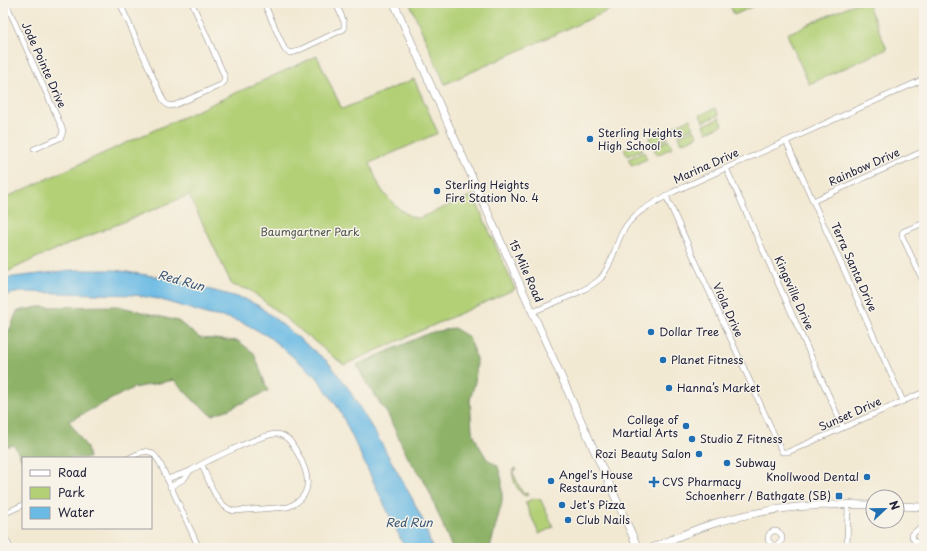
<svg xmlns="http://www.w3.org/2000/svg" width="927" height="551" font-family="'Playpen Sans',sans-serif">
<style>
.green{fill:#b3d077;stroke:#6a7959}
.forest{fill:#8eb268;stroke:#586a52}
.water{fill:#69bae4;stroke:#466e90}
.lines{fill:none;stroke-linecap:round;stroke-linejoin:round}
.street-casing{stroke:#8a8687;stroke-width:6}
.secondary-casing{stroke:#8a8687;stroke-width:8}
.street{stroke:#fff;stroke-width:5}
.secondary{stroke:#fff;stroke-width:7}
.poi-dot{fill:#1f6fb2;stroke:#f7f3e8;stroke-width:1.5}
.labels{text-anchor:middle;stroke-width:3;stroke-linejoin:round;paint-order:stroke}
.street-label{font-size:11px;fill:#22223b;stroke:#f7f3e8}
.poi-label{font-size:11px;fill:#22223b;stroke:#f7f3e8;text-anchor:start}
.park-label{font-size:11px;fill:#4e564d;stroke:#f7f3e8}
.water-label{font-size:12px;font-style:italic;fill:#3b5776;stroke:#f7f3e8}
</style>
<rect width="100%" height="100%" fill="#f7f3e8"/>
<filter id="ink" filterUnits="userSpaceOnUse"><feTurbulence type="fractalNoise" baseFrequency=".025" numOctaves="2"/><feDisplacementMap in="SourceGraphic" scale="8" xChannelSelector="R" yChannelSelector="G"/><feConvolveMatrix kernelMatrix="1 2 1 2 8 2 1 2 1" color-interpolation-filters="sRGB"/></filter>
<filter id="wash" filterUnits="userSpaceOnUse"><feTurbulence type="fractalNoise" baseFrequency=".012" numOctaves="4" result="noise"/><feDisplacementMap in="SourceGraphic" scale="16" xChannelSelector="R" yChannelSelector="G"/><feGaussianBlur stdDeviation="0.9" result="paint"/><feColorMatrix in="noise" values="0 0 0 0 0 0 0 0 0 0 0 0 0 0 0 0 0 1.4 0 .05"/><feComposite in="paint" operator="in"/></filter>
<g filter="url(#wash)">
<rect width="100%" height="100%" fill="#f2e9d3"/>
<g class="green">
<polygon points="413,3 625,3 445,84 410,4"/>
<polygon points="729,3 761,3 734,15"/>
<polygon points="856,3 867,3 887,49 809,84 787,34"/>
<path d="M317,56L342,109L414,79L438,133L370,163C373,171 376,180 380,187C386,198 407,219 419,218L473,195L515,289L344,365L250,290L232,285L189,195L38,257L3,274V199Z"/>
<polygon points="715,108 719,115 703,122 700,115"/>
<polygon points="720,118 723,125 707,132 704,125"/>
<polygon points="690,119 693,127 678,134 674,126"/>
<polygon points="694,129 698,136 682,143 679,136"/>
<polygon points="665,131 668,138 652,145 649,138"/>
<polygon points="669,140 672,148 657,155 653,147"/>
<polygon points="640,142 643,149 627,156 624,149"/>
<polygon points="644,152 647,159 632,166 628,159"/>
<path d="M516,468L517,469L514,471L513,473L523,494L527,493L528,495L526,496C518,494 511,477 513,470Z"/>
<polygon points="535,498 541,500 553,527 539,534 526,504 526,502"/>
</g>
<g class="forest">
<polygon points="118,306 178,321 200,338 238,341 254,353 268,391 227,410 212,415 193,400 174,380 133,388 69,421 87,448 89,458 23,458 23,462 14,445 3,447 3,338 11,327 17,311 39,307"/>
<polygon points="454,328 469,337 477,362 475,382 470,400 472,430 478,444 487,459 498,466 502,480 502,502 490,548 452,548 427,486 407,456 388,415 365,381 357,365 429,333"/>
</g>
<polygon class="water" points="73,270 115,270 165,278 245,299 259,306 279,322 328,362 346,385 380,441 413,500 424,523 432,548 405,548 339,409 316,376 269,337 246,324 229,318 210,315 158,299 135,295 21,292 10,294 3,296 3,279 5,278"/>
</g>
<g filter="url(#ink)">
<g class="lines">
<defs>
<g id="street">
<polyline points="6,3 63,130 62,135 60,138 34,149"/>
<polyline points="120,3 164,102 169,106 175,105 221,85 225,81 224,75 192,3"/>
<polyline points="264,3 285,50 290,53 295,52 344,29 344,22 336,3"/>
<polyline points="786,141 903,401"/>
<polyline points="726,168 843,427"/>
<polyline points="666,196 782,452 788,452 924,392"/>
<polyline points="813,201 924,151"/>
<polyline points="924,223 904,231 902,233 902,236 924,283"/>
<path d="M533,312C550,304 588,291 601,278C610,267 614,252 619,239C630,212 650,206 673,192L924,79"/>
<path d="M129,458C144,451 150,446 160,463L199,548"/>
<path d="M190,471C202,463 264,433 277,434C288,435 293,445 298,454C309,474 315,496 288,507L234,511C216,507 209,480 202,465"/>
<polyline points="167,479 190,471 184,479 170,487"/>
<polyline points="3,514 23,505"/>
<path d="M924,531L921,529L917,530L912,535C913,542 918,545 924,541"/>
<circle cx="775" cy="538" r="7"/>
<polyline points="3,533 10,548"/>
<polyline points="847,548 848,505"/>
</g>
<g id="secondary">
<polyline points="394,3 638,548"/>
<polyline points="897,506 924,507"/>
<path d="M652,548C668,541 684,534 700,528C756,508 814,503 873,505"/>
</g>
</defs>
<use href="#street" class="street-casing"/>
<use href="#secondary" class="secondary-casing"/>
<use href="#street" class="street"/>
<use href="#secondary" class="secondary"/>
</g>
</g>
<g class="poi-dot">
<circle cx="590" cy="139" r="4"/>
<circle cx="437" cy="191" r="4"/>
<circle cx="651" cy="332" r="4"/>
<circle cx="663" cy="360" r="4"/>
<circle cx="669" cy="388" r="4"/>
<circle cx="686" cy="426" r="4"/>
<circle cx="692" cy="439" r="4"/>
<circle cx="699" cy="454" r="4"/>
<circle cx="727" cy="463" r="4"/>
<circle cx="867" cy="477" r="4"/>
<circle cx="551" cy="481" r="4"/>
<path d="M652 476h4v4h4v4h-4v4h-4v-4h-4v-4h4z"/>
<rect x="835" y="492" width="8" height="8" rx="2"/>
<circle cx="562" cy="505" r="4"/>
<circle cx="568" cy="520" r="4"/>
</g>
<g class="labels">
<g class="street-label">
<text transform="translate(44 65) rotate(66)" y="4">Jode Pointe Drive</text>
<text transform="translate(706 166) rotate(-24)" y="4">Marina Drive</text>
<text transform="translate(864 167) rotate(-24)" y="4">Rainbow Drive</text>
<text transform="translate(854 267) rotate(66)" y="4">Terra Santa Drive</text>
<text transform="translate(526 271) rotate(66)" y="4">15 Mile Road</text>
<text transform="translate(794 293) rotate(66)" y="4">Kingsville Drive</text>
<text transform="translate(728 310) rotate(66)" y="4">Viola Drive</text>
<text transform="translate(850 414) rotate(-24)" y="4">Sunset Drive</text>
</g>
<g class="poi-label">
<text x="598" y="137">Sterling Heights<tspan x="598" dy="13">High School</tspan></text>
<text x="445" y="189">Sterling Heights<tspan x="445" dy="13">Fire Station No. 4</tspan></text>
<text x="659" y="336">Dollar Tree</text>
<text x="671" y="364">Planet Fitness</text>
<text x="677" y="392">Hanna’s Market</text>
<text x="678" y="424" text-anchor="end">College of<tspan x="678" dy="13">Martial Arts</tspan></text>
<text x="700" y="443">Studio Z Fitness</text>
<text x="691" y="458" text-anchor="end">Rozi Beauty Salon</text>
<text x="735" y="467">Subway</text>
<text x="559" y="479">Angel's House<tspan x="559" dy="13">Restaurant</tspan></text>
<text x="859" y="481" text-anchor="end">Knollwood Dental</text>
<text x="662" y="486">CVS Pharmacy</text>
<text x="831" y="500" text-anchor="end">Schoenherr / Bathgate (SB)</text>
<text x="570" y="509">Jet's Pizza</text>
<text x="576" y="524">Club Nails</text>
</g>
<g class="park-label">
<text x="310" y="236">Baumgartner Park</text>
</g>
<g class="water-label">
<text transform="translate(181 281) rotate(16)" y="4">Red Run</text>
<text x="409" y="527">Red Run</text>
</g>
</g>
<rect width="927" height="551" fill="none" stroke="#f7f3e8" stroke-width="16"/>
<rect x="22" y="457" width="130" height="72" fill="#f7f3e8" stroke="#a29fa3"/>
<rect x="30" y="470" width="20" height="6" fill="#ffffff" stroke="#a29fa3"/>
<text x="58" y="477" font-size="12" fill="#22223b">Road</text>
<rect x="30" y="487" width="20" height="12" fill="#b3d077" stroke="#a29fa3"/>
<text x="58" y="497" font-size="12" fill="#22223b">Park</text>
<rect x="30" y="507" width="20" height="12" fill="#69bae4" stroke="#a29fa3"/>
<text x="58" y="517" font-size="12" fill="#22223b">Water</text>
<g transform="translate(885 509) rotate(68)"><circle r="19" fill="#f7f3e8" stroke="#a29fa3"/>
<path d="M0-3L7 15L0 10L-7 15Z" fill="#1f6fb2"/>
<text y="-6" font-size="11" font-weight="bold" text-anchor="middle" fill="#22223b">N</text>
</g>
</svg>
